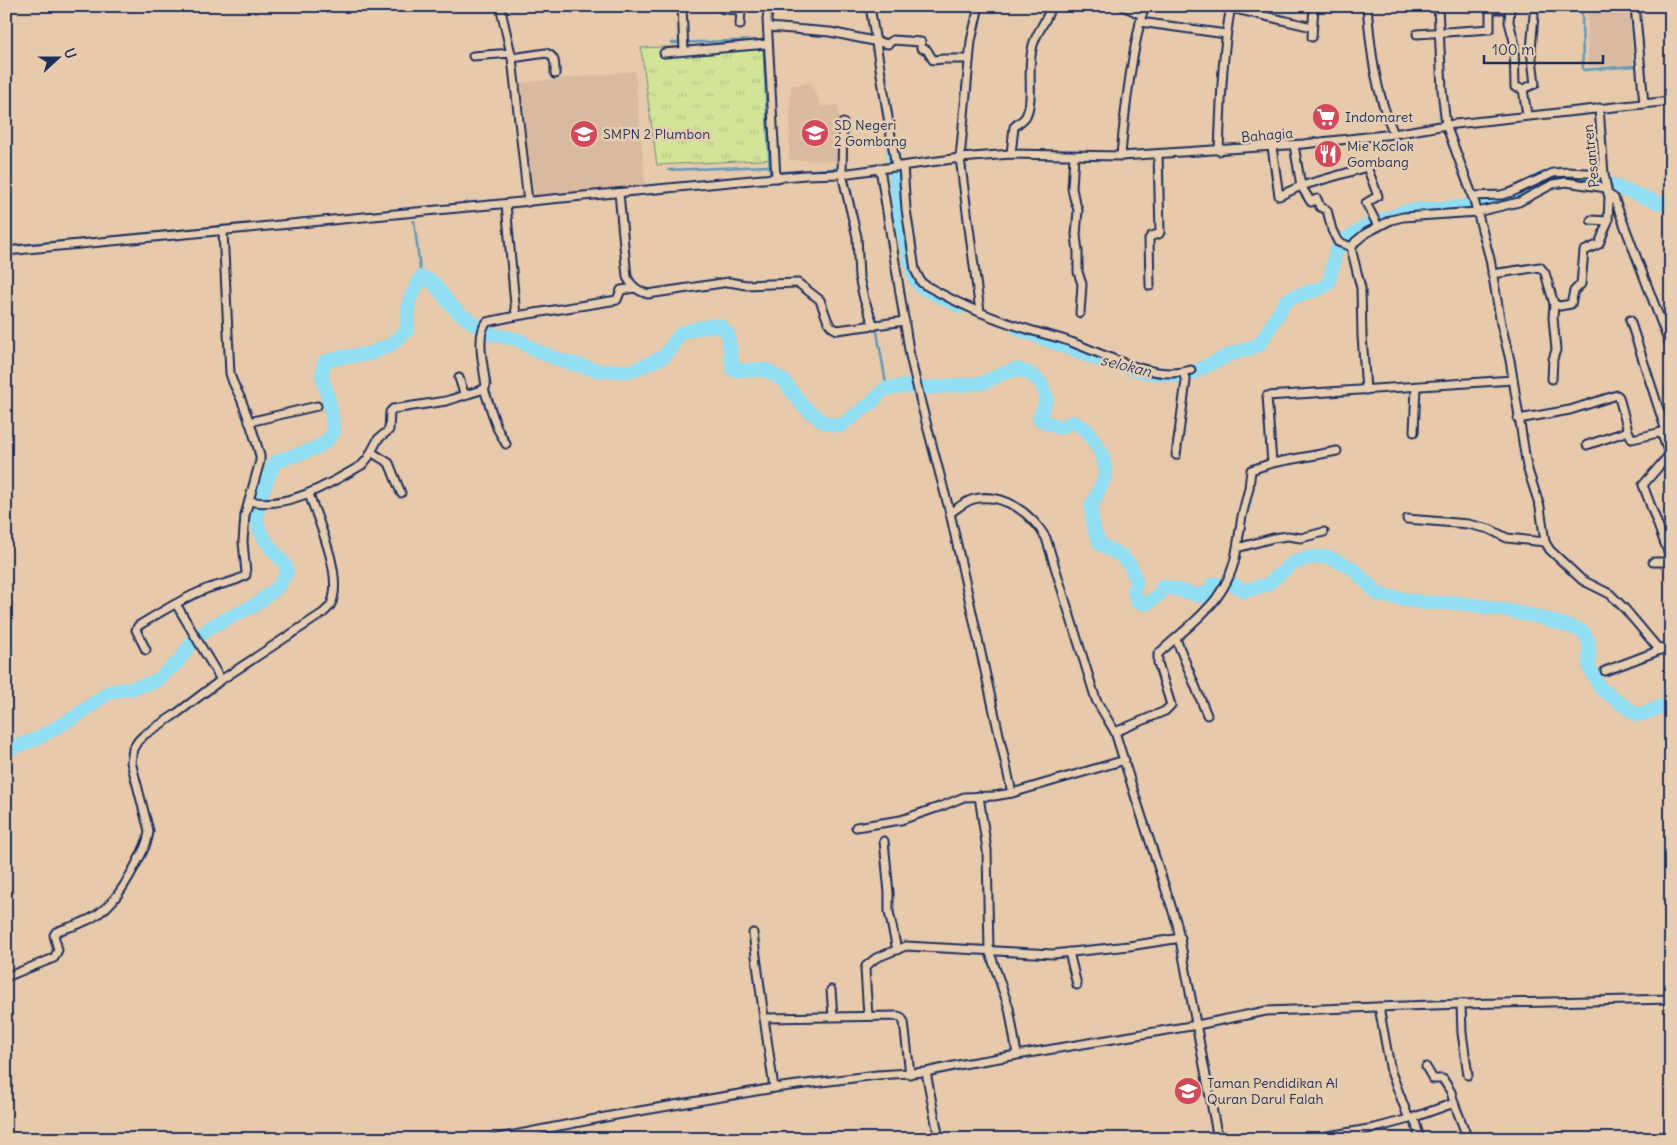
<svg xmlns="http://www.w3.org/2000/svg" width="1677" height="1145" font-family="Delius,sans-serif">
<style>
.built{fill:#d8baa1}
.grass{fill:url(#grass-tufts);stroke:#768a7b}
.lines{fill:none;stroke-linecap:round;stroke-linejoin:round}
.stream{stroke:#6298b7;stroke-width:2.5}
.river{stroke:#92def3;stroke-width:14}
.minor-casing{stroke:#1b2f5e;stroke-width:11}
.minor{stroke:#e8ceb0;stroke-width:7}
.labels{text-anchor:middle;stroke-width:5;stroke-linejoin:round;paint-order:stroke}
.poi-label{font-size:14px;fill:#1b2f5e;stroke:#e8ceb0;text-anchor:start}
.street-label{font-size:14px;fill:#1b2f5e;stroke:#e8ceb0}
.water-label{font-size:15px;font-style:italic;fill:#27406d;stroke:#e8ceb0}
</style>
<defs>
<pattern id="grass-tufts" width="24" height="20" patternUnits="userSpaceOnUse" patternTransform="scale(1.25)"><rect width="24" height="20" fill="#d1e498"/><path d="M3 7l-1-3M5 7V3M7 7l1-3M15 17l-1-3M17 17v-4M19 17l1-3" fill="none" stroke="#b3c485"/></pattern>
</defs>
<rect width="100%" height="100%" fill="#e7c9ab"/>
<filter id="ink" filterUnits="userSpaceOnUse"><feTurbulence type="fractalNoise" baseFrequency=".02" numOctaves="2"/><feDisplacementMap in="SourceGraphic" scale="10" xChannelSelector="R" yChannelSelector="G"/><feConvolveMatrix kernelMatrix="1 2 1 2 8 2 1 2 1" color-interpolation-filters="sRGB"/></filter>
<g filter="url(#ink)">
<g class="built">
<polygon points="1587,6 1629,6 1633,66 1588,66"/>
<polygon points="635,71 645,184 533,197 521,83"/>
<polygon points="811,83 821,106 838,105 842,161 789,160 791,85"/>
</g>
<polygon class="grass" points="767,43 780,159 657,165 641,48"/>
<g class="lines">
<g class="stream">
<polyline points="1582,6 1583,70 1635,66"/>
<polyline points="1631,6 1636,66"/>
<polyline points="671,43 763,40 770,173 846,168 861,239 861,253"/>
<polyline points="1670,105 1671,114"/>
<polyline points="669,170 770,166"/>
<polyline points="414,221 421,277"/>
<polyline points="264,223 413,208"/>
<polyline points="6,246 172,232"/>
<polyline points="866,293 869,304"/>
<polyline points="876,326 887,389"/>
</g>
<g class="river">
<polyline points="893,152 901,222 915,279 921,287 961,307"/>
<polyline points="1018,329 1105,362 1145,372 1186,376 1231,354 1259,345 1286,301 1293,297 1322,288 1329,282 1336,251 1346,239 1367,226 1406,211 1471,206 1505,198 1521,193 1537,181 1554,174 1609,184 1671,207"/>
<path d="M6,750L36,739L75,717L109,692L134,688L156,681L178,662L193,641L212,626L255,605L278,587L287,572L286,566C278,555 265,543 260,531C251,512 267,481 275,462C288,456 313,452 324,443C328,440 331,435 334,431L330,405L322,376L324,362L342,357L369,354L392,344L407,330L409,301L421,277L433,282L449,303L459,313L487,333L519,340L534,350L566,362L600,371H632L665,356L680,334L697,328L719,325L728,334L733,370H766L784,381L803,406L823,422L840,426L871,403L884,389L903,386L925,388L983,383L1001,374L1017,369L1031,374L1041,383L1047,398L1039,419L1060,428L1073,422L1087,430L1102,454L1106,475L1091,507L1093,526L1100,544L1122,556L1131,566L1137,583L1134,591L1137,602L1146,604L1160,594L1163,586L1201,596L1209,591L1213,584H1233L1244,591L1268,584L1293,563L1312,557H1328L1352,568L1379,595L1426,603H1459L1494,608L1539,617L1580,630L1585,634L1589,643V666L1600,688L1637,715C1649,713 1659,706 1671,703"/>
</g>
<defs>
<g id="minor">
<polyline points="500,6 512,58 528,202"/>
<polyline points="682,6 684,51"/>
<polyline points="723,6 723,9 741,10 740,25"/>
<polyline points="769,6 767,19 776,178"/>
<polyline points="870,6 896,167"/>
<polyline points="979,6 971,41 960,158 980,312"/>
<polyline points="1123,6 1142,15"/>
<path d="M1367,6C1371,54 1375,90 1394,134"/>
<polyline points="1438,6 1442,90 1446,125 1474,200 1490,259 1501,324 1510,360 1527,467 1540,507 1545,542 1550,550 1582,580 1610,594 1625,609 1657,647 1671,650"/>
<polyline points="1510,6 1509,22 1514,41 1515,87 1523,89 1527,115"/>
<polyline points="1635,6 1644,104"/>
<polyline points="1231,8 1312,27"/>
<polyline points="1140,22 1226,34"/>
<polyline points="768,27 830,32 888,44 893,40 921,42 921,48 927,50 933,60 943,59 969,59"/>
<polyline points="1417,34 1490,29 1490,9 1510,9"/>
<polyline points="1312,37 1314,6"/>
<polyline points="664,53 768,44"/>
<polyline points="473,56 511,53"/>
<path d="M512,58L546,53C556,56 555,65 555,74"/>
<polyline points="1523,89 1535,84 1531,50 1534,15"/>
<polyline points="1599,108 1604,174 1608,194 1614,198 1671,348"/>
<polyline points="843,123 842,174 857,237 859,277 864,299 874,326"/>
<polyline points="1294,145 1301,186 1367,167 1378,196 1366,203 1378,226"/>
<polyline points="1272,147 1279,196 1301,186 1311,202 1317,199 1320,207 1327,210 1332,230 1338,242 1352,247"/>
<path d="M1219,151C1221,102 1222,54 1231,6"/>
<path d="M1011,154L1014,127C1018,123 1023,121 1026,116C1035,96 1026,68 1033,45C1037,31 1047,21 1051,6"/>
<polyline points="1074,156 1072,188 1074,198 1078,210 1076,235 1078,252 1078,272 1082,284 1080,313"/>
<path d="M1121,156C1125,104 1131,57 1144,6"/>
<path d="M903,166L906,209L915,270L921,282L925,285C957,303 992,319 1027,329C1041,334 1056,336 1071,342C1104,354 1154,382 1191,370"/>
<polyline points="880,168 910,356 921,403 950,513 1012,793"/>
<path d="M619,193L627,277C632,287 638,291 648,294L729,282L746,285L798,283L820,300L828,322L832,327L837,330L905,321"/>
<polyline points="1472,196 1501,195 1512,192 1553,173 1568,172 1604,174"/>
<polyline points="1591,220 1608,221"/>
<polyline points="6,251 805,175 842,174 960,158 1011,154 1121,156 1303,144 1394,134 1446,125 1671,101"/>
<polyline points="1492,274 1540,267 1545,273 1554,304 1560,306 1571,304 1574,291 1581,284 1584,251 1599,244 1608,221 1609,196"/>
<polyline points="1150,286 1149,239 1151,236 1159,234 1160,232 1158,154"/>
<polyline points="516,316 617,300 621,290 635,288"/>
<polyline points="1630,320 1666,431"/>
<polyline points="459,378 465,396"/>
<polyline points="1552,379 1553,359 1556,350 1553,318 1554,304"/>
<polyline points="484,389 497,428 506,444"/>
<polyline points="1366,390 1362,336 1361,288 1352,252 1352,247 1355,242 1366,233 1391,220 1403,217 1477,212 1519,202 1553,184 1566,182 1606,188"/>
<polyline points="1518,419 1570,410 1617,395 1619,397 1628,431 1632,439 1671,430"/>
<polyline points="249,422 317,406"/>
<polyline points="1414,432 1416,387"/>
<polyline points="1661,432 1671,459"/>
<polyline points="1587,445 1628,431"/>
<polyline points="371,452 389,463 401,493"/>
<polyline points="1176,455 1186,381 1183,373"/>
<polyline points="1669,455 1643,485 1671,560"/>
<polyline points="1272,463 1267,396 1513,380"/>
<path d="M249,501C288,510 329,484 362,465L368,458L378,439L389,430L390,412L393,409L446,401L484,389L486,386C484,369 475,334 487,322L516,316L506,204"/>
<path d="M950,513C958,508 965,501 974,499C1004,492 1032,514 1046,538L1096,700L1115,732L1137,802L1177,924L1218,1139"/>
<polyline points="1407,519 1468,524 1489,529 1507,538 1545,542"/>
<polyline points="1237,548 1242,516 1249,488 1251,470 1272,463 1337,451"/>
<polyline points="1653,562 1671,562"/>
<polyline points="176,604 221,680"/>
<polyline points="1176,639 1207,715"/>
<path d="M146,650L136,630L138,626C159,613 181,599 204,590C217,584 235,583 246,575V573L243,542L245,515L260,461V456C255,436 248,417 241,399C237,390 232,383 230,373L223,231"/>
<polyline points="1605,671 1663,649"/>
<path d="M1115,732L1165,711L1171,705L1158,663V654C1193,621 1230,600 1237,548L1273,538L1288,536L1301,538L1324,532"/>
<polyline points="979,796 987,850 989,950 1009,1008 1017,1054"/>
<polyline points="856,827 901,820 942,806 964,797 994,796 1012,793 1125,760"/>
<polyline points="884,841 889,893 889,912 897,950"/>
<polyline points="753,933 764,1018"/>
<polyline points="1069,952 1077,985"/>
<path d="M6,977L54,958L58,950L54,935L56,932C64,928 73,927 81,923C108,913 122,891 135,866C141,855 148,843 149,831L131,762L133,749L138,741L144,735L176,714L221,680L323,613C325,611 329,608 331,604C344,577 318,521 309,494"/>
<polyline points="831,990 833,1016"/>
<polyline points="1461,1004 1462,1033 1468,1075"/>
<polyline points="1379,1007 1391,1072 1409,1119"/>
<polyline points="868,1016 865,969 866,966 876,958 906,946 1053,954 1129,946 1181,938"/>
<polyline points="926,1072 939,1139"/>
<polyline points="774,1088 764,1018 897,1016 901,1017 904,1022 910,1074"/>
<polyline points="1454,1103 1468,1139"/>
<polyline points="1414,1118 1420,1139"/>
<polyline points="493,1139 616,1115 774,1088 877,1075 926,1072 963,1064 1197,1025 1266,1011 1461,1004 1671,999"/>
<polyline points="1310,1139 1375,1128 1409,1119 1454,1103 1451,1092 1443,1079 1433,1079 1426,1067"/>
</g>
</defs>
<use href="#minor" class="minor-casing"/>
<use href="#minor" class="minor"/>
</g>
</g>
<defs>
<symbol id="supermarket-disc" viewBox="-11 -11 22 22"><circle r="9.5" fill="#d1495b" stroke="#e8ceb0"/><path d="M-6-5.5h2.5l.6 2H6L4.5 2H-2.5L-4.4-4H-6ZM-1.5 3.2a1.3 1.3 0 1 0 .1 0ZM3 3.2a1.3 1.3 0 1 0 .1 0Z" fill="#fff"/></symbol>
<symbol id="school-disc" viewBox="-11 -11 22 22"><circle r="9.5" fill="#d1495b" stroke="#e8ceb0"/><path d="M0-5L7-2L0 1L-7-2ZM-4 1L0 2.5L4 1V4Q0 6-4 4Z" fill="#fff"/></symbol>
<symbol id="restaurant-disc" viewBox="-11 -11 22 22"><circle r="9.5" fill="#d1495b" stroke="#e8ceb0"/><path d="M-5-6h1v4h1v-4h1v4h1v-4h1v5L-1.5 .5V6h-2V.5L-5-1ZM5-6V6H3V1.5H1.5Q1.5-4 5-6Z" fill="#fff"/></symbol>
</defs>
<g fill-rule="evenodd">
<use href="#supermarket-disc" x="1310" y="101" width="32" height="32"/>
<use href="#school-disc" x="799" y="117" width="32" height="32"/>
<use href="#school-disc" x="568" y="118" width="32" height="32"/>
<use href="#restaurant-disc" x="1312" y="138" width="32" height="32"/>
<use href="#school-disc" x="1172" y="1075" width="32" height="32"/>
</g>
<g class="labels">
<g class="poi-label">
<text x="1345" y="122">Indomaret</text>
<text x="834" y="130">SD Negeri<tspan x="834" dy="16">2 Gombang</tspan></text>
<text x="603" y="139">SMPN 2 Plumbon</text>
<text x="1347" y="151">Mie Koclok<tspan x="1347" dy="16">Gombang</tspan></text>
<text x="1207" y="1088">Taman Pendidikan Al<tspan x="1207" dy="16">Quran Darul Falah</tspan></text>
</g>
<g class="street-label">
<text transform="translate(1267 135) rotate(-5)" y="5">Bahagia</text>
<text transform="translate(1591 156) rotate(-96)" y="5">Pesantren</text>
</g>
<g class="water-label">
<text transform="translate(1126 366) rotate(14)" y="5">selokan</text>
</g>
</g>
<rect width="1677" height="1145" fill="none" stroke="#e8ceb0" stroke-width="25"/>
<rect x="12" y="12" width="1652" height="1120" fill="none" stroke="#1b2f5e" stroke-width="2" filter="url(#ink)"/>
<g transform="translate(58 58) rotate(69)" stroke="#e8ceb0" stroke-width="4" paint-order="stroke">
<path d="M0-4L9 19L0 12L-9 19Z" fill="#1b2f5e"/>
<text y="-8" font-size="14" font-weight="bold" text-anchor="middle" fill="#1b2f5e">U</text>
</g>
<path d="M1484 55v8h119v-8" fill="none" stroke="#1b2f5e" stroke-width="2.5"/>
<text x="1492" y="55" font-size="15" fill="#1b2f5e" stroke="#e8ceb0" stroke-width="4" paint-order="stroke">100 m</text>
</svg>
